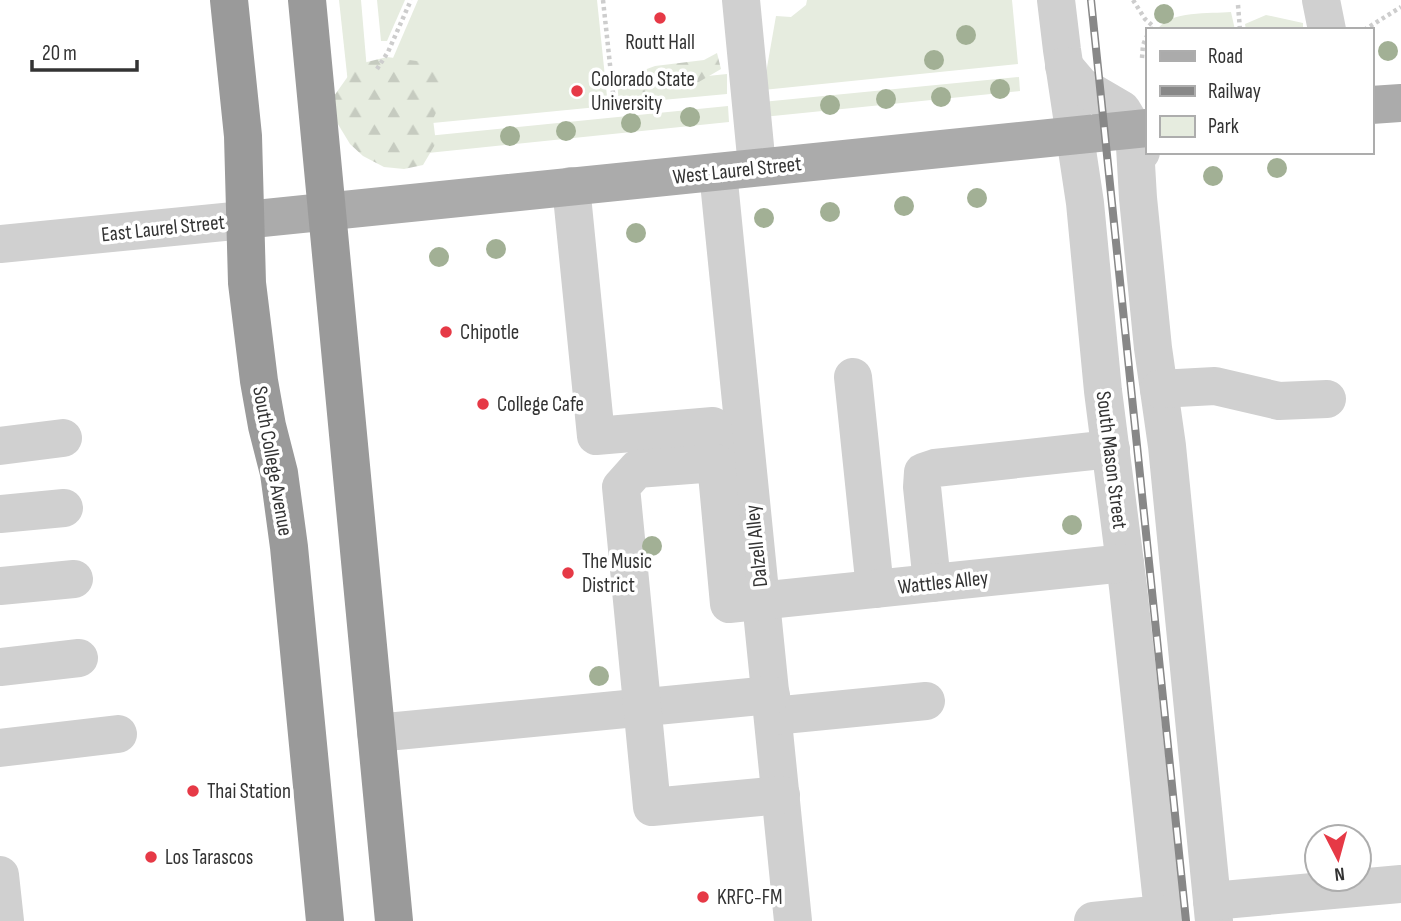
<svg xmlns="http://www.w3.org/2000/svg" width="1401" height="921" font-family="'Sofia Sans Condensed',sans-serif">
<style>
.green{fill:#e6ecdf}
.forest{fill:url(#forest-firs)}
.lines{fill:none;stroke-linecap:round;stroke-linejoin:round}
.path{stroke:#cdcdcd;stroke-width:4.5;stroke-dasharray:3.5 3.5;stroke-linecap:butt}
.minor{stroke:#d0d0d0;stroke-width:38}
.major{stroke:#ababab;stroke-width:38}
.highway{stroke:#9a9a9a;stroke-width:38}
.rail-casing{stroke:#888;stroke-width:8}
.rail{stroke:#fff;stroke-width:5;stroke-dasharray:16;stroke-linecap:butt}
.tree{fill:#a2b095}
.poi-dot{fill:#e63946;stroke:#fff;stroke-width:2.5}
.labels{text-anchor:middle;stroke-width:7;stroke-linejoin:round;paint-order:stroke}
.poi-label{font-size:21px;fill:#333;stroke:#fff;text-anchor:start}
.street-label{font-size:21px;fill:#333;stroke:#fff}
</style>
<defs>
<pattern id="forest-firs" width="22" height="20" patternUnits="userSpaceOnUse" patternTransform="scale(1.75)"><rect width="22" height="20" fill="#e6ecdf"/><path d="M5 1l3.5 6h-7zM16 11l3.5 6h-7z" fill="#c6cbc0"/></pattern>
</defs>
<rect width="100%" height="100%" fill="#fff"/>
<g class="green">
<polygon points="339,0 361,0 372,129 353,130"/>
<polygon points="377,0 405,0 387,41 381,41"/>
<polygon points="418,0 597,0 608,106 391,127 387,72"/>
<polygon points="807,0 1012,0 1018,64 763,90 776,16 791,17 806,5"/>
<path d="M1231,12L1235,30H1157C1170,10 1210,14 1231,12Z"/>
<polygon points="1266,15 1303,23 1303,30 1246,30 1245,24"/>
<polygon points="727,74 727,94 619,104 617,81 639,83"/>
<polygon points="1019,77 1020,91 763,117 761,102"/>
<polygon points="728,106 729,122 389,157 387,140"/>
</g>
<g class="forest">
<polygon points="717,53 721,69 697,83 653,94 631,90 636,73 655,66 704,60"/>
<polygon points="387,57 424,62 440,70 445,94 433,119 436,143 423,165 404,169 384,167 363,156 350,144 333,116 334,96 351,72 363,63"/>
</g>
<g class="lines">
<g class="path">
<polyline points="603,0 615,111"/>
<polyline points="1133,0 1145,19 1154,27 1152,30"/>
<polyline points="1238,5 1240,30"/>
<polyline points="1364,30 1401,7"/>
<polyline points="1142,58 1143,45 1147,36"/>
<polyline points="377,69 388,52 411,0"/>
</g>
<g class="minor">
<polyline points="741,0 757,167"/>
<polyline points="1056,0 1062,50 1085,203 1103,391 1128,587 1164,921"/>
<polyline points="1321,0 1327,30"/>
<polyline points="1064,66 1081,86 1122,110 1134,130 1141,152"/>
<polyline points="1134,130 1138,198 1153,348 1167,446 1214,921"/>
<polyline points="718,172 793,921"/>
<polyline points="571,186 596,436 713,426 716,463"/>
<polyline points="0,244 244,220"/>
<polyline points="853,377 875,589"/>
<polyline points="1159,389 1215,386 1279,401 1327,399"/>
<polyline points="0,446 63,438"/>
<polyline points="0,514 64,508"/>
<polyline points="932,583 922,487 923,472 935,468 1111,449"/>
<polyline points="0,586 74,579"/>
<polyline points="0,667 79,658"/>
<polyline points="773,716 926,701"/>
<polyline points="376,733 771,695"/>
<polyline points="0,748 118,734"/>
<polyline points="781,795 652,807 621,487 637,469 716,463 729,604 1125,563"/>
<polyline points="0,875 5,921"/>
<polyline points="1212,901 1401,884"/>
<polyline points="1093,921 1163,914"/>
</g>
<g class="major">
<polyline points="1371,105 1401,103"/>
<polyline points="244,220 1147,128"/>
</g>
<g class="highway">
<polyline points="229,0 243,136 247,283 259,381 267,426 279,473 289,547 325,921"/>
<polyline points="307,0 394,921"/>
</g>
<defs>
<polyline id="rail" points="1091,0 1186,921"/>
</defs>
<use href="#rail" class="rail-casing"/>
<use href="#rail" class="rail"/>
</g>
<g class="tree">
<circle cx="1164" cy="14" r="10"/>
<circle cx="966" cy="35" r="10"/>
<circle cx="1388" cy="51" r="10"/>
<circle cx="934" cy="60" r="10"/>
<circle cx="1000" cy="89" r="10"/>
<circle cx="941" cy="97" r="10"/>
<circle cx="886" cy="99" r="10"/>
<circle cx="830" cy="105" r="10"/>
<circle cx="690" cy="117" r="10"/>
<circle cx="631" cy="123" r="10"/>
<circle cx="566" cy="131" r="10"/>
<circle cx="510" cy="136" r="10"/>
<circle cx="1277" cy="168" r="10"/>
<circle cx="1213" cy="176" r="10"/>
<circle cx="977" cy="198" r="10"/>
<circle cx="904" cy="206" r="10"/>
<circle cx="830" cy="212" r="10"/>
<circle cx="764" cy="218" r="10"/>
<circle cx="636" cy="233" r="10"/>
<circle cx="496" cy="249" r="10"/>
<circle cx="439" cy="257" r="10"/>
<circle cx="1072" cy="525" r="10"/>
<circle cx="652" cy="546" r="10"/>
<circle cx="599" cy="676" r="10"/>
</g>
<g class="poi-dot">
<circle cx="660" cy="18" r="7"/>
<circle cx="577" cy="91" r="7"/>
<circle cx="446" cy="332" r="7"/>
<circle cx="483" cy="404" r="7"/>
<circle cx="568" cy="573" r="7"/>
<circle cx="193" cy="791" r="7"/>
<circle cx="151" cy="857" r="7"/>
<circle cx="703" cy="897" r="7"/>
</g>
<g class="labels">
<g class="poi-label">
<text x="660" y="49" text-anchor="middle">Routt Hall</text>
<text x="591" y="86">Colorado State<tspan x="591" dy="24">University</tspan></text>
<text x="460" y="339">Chipotle</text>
<text x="497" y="411">College Cafe</text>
<text x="582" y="568">The Music<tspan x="582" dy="24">District</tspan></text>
<text x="207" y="798">Thai Station</text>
<text x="165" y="864">Los Tarascos</text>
<text x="717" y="904">KRFC-FM</text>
</g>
<g class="street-label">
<text transform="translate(737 170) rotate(-6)" y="7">West Laurel Street</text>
<text transform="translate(163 228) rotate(-6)" y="7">East Laurel Street</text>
<text transform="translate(1112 460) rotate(83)" y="7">South Mason Street</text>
<text transform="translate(273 461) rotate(80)" y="7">South College Avenue</text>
<text transform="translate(756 546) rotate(-96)" y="7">Dalzell Alley</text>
<text transform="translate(943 582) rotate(-6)" y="7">Wattles Alley</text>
</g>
</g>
<rect x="1146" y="28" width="228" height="126" fill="#ffffff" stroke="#adadad" stroke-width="2"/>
<rect x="1160" y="51" width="35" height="10" fill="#ababab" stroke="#adadad" stroke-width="2"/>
<text x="1208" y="63" font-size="21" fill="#333333">Road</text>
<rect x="1160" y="86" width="35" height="10" fill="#888888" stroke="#adadad" stroke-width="2"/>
<text x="1208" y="98" font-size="21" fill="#333333">Railway</text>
<rect x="1160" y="116" width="35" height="21" fill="#e6ecdf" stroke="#adadad" stroke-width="2"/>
<text x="1208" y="133" font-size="21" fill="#333333">Park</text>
<g transform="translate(1338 858) rotate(174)"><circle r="33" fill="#ffffff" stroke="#adadad" stroke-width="2"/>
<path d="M0-5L12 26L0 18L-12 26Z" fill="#e63946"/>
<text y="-10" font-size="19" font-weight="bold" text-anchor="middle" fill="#333333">N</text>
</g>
<path d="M32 60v10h105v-10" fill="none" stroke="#333333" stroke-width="3.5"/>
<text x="42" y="60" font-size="21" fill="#333333" stroke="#ffffff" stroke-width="5" paint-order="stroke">20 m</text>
</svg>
